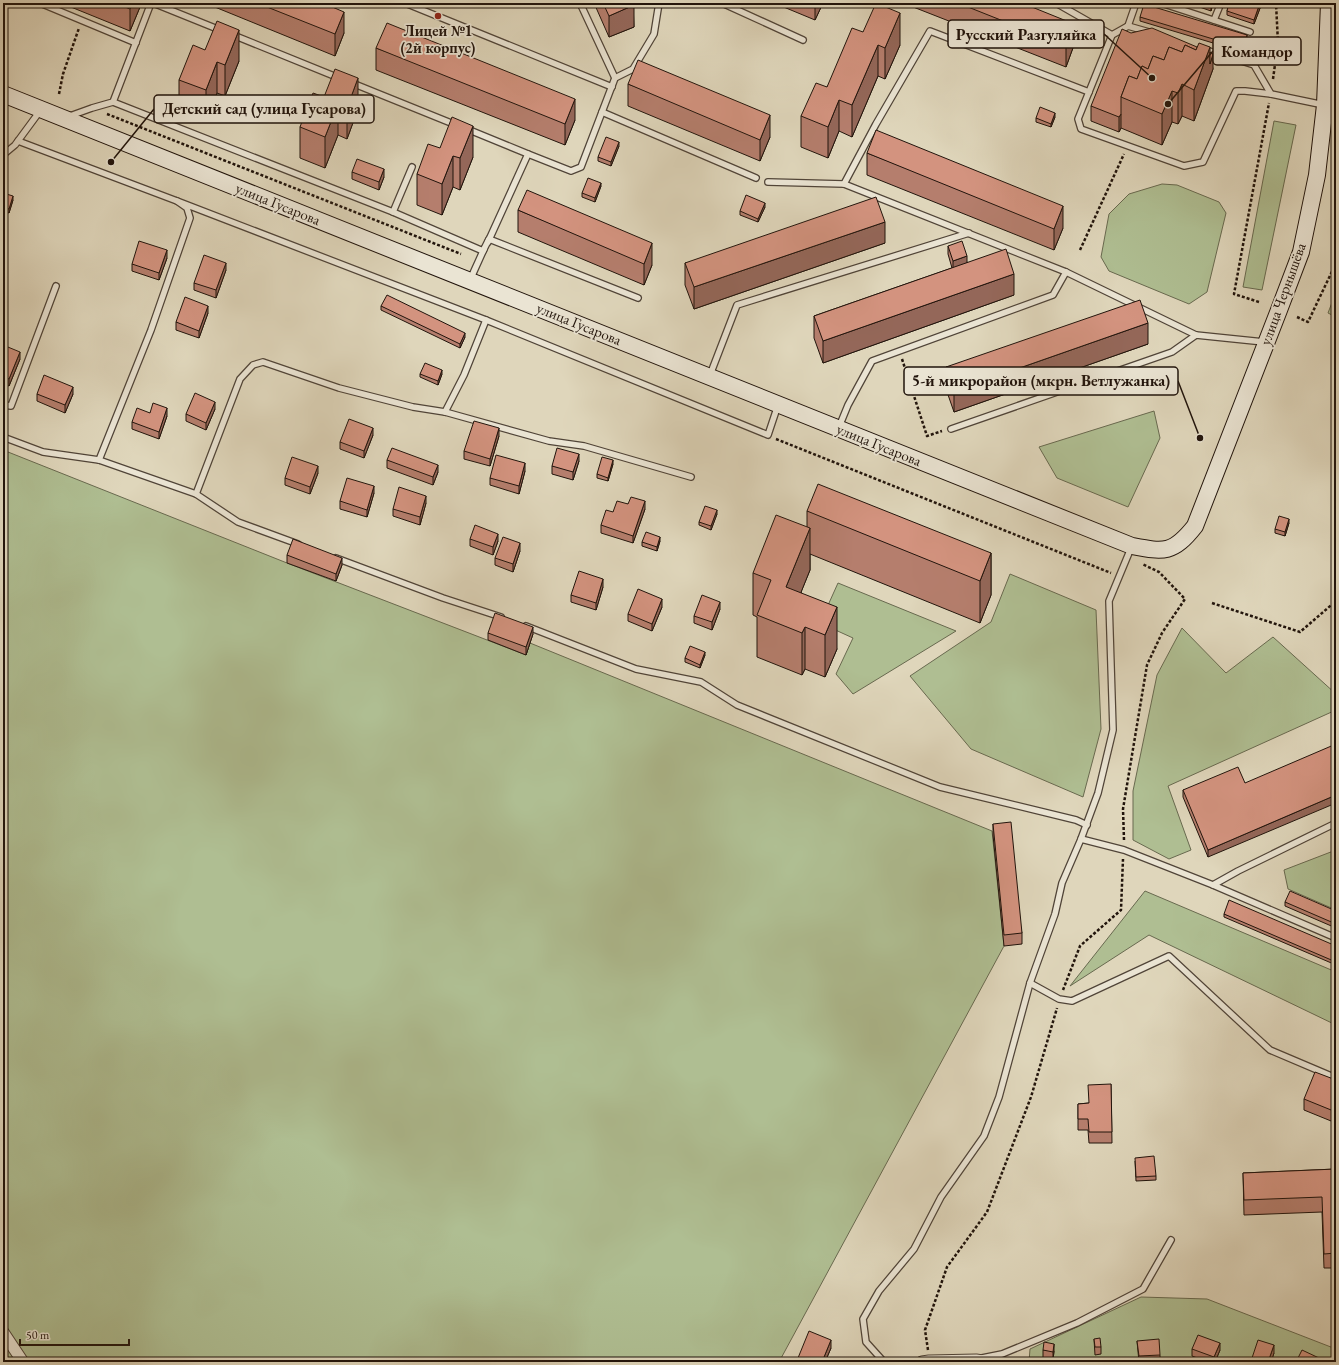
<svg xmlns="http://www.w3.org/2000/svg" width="1339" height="1365" font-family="'EB Garamond',serif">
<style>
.green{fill:#afbe92;stroke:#68694f}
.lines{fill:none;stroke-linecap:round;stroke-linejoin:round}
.lane-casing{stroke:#504438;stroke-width:8}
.street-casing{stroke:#504438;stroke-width:13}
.secondary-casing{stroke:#21140c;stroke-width:18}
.path{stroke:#21140c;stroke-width:2.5;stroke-dasharray:3 2;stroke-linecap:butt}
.lane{stroke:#eae4d3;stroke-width:5.5}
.street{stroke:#eae4d3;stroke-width:11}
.secondary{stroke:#eae4d3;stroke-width:16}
.wall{fill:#b57e6d;stroke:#21140c}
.shaded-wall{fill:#946759;stroke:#21140c}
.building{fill:#d3937f;stroke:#21140c}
.poi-dot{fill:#8f2418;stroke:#eae4d3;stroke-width:1.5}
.labels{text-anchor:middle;stroke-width:3.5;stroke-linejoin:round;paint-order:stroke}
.poi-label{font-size:15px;font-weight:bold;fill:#21140c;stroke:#eae4d3}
.street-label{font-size:15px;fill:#21140c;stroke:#eae4d3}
.leader{fill:none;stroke:#21140c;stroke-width:1.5}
.callout-dot{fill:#21140c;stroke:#eae4d3;stroke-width:1.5}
.callout{fill:#eae4d3;stroke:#21140c;stroke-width:1.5}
.callout-label{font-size:16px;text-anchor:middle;font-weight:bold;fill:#21140c}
</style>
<rect width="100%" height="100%" fill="#dfd6bb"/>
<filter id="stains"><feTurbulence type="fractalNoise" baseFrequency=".005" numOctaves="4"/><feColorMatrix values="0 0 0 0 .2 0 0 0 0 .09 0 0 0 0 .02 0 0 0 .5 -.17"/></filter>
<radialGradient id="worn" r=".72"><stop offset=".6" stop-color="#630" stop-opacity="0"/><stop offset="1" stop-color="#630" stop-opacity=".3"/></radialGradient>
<g class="green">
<polygon points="1274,121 1296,125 1262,290 1243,287"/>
<polygon points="1162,184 1177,185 1219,202 1226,213 1207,292 1189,304 1109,271 1101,257 1109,214 1129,194"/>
<polygon points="1336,292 1336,317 1328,313"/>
<polygon points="1154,411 1160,438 1128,507 1057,478 1039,447"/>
<polygon points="3,450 287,563 526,655 530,643 992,831 1004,946 779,1362 3,1362"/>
<polygon points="1010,574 1096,610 1101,729 1083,797 971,749 910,676 991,622"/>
<polygon points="838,583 956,631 853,694 836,674 853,638 820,623"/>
<polygon points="1182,628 1226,673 1273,637 1336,694 1336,710 1168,786 1191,850 1169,859 1133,840 1133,791 1157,675"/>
<polygon points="1336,850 1336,910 1288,889 1284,870"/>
<polygon points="1145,891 1336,972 1336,1025 1149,935 1070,986"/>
<polygon points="1141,1297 1207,1299 1336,1349 1336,1362 1029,1362 1030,1349"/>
</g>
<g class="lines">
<defs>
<g id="lane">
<polyline points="40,3 136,43"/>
<polyline points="153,3 220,30"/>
<polyline points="405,3 612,87"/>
<polyline points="580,3 615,78"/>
<polyline points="722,3 803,40"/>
<polyline points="1056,3 1112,35"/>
<polyline points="1161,3 1250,32"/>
<polyline points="1214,20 1221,3"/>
<polyline points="1128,26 1136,3"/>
<polyline points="1149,32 1128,26 1112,35 1078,119 1081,129 1184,166 1203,162 1236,91 1245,91 1271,94"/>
<polyline points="233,35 339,78"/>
<polyline points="1203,49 1254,65 1271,94 1324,105"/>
<polyline points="352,83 456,125"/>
<polyline points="1089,92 930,31 876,124 844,184 1066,272 1196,335"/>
<polyline points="113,102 393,212 483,251 489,239 638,298"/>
<polyline points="602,112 756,178"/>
<polyline points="67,117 92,108 113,102 151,3"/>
<polyline points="467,129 528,154"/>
<polyline points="18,141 177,201 187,208 190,218 151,330 99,460"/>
<polyline points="3,155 15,145 40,111"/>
<polyline points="768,182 844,184"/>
<polyline points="177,201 486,320 768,435 778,405"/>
<polyline points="393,212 412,167"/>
<polyline points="488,242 528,154 571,171 581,167 615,78 633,69 654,34 659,3"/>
<polyline points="470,280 484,249"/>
<polyline points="710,375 737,305 969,233"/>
<polyline points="3,405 11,406 56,286"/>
<polyline points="445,412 464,375 486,320"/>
<polyline points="839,427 848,405 872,361 1053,295 1066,272"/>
<polyline points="951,429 1172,352 1196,335 1264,342"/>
<polyline points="3,437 43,452 99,460 196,494 238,522 298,544"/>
<polyline points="196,494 240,379 253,365 263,362 339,388 413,407 445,412 549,441 584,446 691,477"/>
<polyline points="336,558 443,598 501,617"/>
<polyline points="526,626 636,669 701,682 737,705 940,787 1076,820 1087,825"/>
<polyline points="1336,823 1238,871 1213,885 1336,938"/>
<polyline points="1081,839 1124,850 1213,885"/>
<polyline points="1030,983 1059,999 1072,1001 1169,956 1270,1050 1336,1078"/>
<polyline points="982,1358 1002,1354 1077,1323 1143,1289 1171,1240"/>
<polyline points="884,1362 866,1342 863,1319 879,1291 914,1249 941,1197 984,1136 999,1097 1030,983 1055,914 1062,883 1081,839 1098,793 1113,730 1109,601 1131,548"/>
</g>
<g id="street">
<polyline points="3,1332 23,1362"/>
<polyline points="922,1362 929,1361 976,1360 989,1362"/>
</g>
<path id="secondary" d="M3,94L1132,546C1164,552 1173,554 1195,526L1279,310L1301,252L1317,175L1325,105L1329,3"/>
</defs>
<use href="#lane" class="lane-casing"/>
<use href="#street" class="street-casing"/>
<use href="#secondary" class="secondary-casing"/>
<g class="path">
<polyline points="1273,79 1278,43 1276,3"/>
<polyline points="59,94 63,74 79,28"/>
<polyline points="107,114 461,254"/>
<polyline points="1080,250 1124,154"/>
<polyline points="1259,302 1234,294 1269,103"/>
<polyline points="1297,317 1308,322 1336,263"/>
<polyline points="902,359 927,436 942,431"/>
<polyline points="776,439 1111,573"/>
<polyline points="1212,603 1300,632 1336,601"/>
<polyline points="1124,840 1123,809 1147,665 1162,633 1185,599 1159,572 1142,564"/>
<polyline points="1063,990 1080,946 1121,910 1123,859"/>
<polyline points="928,1350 925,1330 947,1267 987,1212 1031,1097 1057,1008"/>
</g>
<use href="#lane" class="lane"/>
<use href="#street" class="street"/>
<use href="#secondary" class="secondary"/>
</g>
<g class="wall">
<polygon points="61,3 140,3 140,7 130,31"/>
<polygon points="205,3 323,3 344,33 335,56"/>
<polygon points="594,3 633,3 634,27 609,37"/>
<polygon points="774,3 823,3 815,20"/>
<polygon points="903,3 1022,3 1074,45 1066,67"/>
<polygon points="1188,3 1213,3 1211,11"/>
<polygon points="1229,3 1262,3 1254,24 1227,15 1227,11"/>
<polygon points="1140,17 1247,39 1243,52 1140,21"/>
<polygon points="863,32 900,45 885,79 878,76 852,137 839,131 828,158 801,147 801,116 827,87"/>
<polygon points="376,48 575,120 565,145 376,70"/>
<polygon points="205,50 239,61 225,96 217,93 206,122 179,111 179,80"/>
<polygon points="1210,52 1213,69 1194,121 1182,116 1178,124 1172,122 1162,145 1121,128 1119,132 1091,121 1091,106"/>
<polygon points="628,84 770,137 760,161 628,106"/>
<polygon points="324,97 358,109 347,139 338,135 325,168 300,158 300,127"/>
<polygon points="1055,117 1051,127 1036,122 1036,118"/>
<polygon points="619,146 611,166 598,161 598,157"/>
<polygon points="440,148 473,157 460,190 453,187 442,215 417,205 417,174"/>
<polygon points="867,153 1063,228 1054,250 867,175"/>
<polygon points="352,172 384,177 379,190 352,179"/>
<polygon points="601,186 595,202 582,197 582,193"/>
<polygon points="3,193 13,200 9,213 3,211"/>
<polygon points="765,207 758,222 740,215 740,211"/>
<polygon points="518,210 652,265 644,285 518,232"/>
<polygon points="885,243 694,309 685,285 685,263"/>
<polygon points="948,246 967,262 1014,295 823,363 814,338 814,316 952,268 948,254"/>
<polygon points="167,258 159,280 132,271 132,264"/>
<polygon points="226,270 216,298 194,290 194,283"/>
<polygon points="381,306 465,337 460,348 381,310"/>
<polygon points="208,313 199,338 176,330 176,322"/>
<polygon points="1148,344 954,412 946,389 946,367"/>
<polygon points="3,345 20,359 9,386 3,384"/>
<polygon points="420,374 442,374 438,385 420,377"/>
<polygon points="37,394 73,394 65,413 37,401"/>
<polygon points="215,409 206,430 186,421 186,414"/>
<polygon points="150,413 167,416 159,439 132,429 132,422"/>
<polygon points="373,435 364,458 340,449 340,442"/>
<polygon points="499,436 490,466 464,459 464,451"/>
<polygon points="387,460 438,472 433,485 387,468"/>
<polygon points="579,461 573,480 552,474 552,466"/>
<polygon points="613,464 608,481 597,478 597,474"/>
<polygon points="525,471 519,494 490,485 490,478"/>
<polygon points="318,473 310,494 285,485 285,478"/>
<polygon points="374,493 367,517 340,509 340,501"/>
<polygon points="426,503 420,525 393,516 393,509"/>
<polygon points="628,504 645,509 633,543 601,533 601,525 613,512"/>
<polygon points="807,511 991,553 991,595 980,623 810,554 810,570 801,592 837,649 825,677 805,669 802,675 757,657 757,617 753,615 753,573 807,527"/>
<polygon points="717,514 711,530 699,525 699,522"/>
<polygon points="1289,523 1285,536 1275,533 1275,529"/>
<polygon points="470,539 498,541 493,555 470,546"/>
<polygon points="660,541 657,551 642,546 642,542"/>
<polygon points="520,551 513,572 495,565 495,558"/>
<polygon points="287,555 342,565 336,581 287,563"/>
<polygon points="603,587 596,610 571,602 571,595"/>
<polygon points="662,607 652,631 628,621 628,614"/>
<polygon points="720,609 712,630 694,623 694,616"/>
<polygon points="488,633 533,634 526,655 488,640"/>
<polygon points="705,655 700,668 685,662 685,658"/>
<polygon points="1245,783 1208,857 1183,797 1183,790"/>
<polygon points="993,824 1022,933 1022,944 1004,946 993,835"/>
<polygon points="1285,902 1336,911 1336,928 1285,906"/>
<polygon points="1224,914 1336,946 1336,965 1224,917"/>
<polygon points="1336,1080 1336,1123 1304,1110 1304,1099"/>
<polygon points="1111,1084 1112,1143 1089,1143 1088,1130 1078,1130 1078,1104 1089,1103"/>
<polygon points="1135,1161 1156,1176 1156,1180 1136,1181"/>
<polygon points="1336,1169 1336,1268 1324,1268 1322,1212 1244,1215 1243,1173"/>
<polygon points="1094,1339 1101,1347 1101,1354 1095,1355"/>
<polygon points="1137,1341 1160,1355 1160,1362 1139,1362"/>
<polygon points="831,1348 825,1362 798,1362 798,1358"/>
<polygon points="1192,1349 1220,1350 1215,1362 1208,1362 1192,1356"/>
<polygon points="1043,1350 1054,1351 1053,1360 1043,1358"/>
<polygon points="1274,1353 1271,1362 1252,1362 1252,1358"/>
</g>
<g class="shaded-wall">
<polygon points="133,3 140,3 140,7 130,31 130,9"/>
<polygon points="815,3 823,3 815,20"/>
<polygon points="1212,3 1213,3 1211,11 1211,7"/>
<polygon points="1260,3 1262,3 1254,24 1254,20"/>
<polygon points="634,5 634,27 609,37 609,16"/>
<polygon points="344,12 344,33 335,56 335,34"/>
<polygon points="900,13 900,45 885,79 885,48"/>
<polygon points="1074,24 1074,45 1066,67 1066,46"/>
<polygon points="239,30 239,61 225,96 225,65"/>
<polygon points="1247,35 1247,39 1243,52 1243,48"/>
<polygon points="878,45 878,76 852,137 852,105"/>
<polygon points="1210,47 1210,64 1213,54 1213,69 1194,121 1194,90"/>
<polygon points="217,62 217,93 206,122 206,90"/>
<polygon points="358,78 358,109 347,139 347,108"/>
<polygon points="1182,84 1182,116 1178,124 1178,93"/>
<polygon points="1172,91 1172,122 1162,145 1162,114"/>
<polygon points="575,99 575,120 565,145 565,124"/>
<polygon points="839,100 839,131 828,158 828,127"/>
<polygon points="338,104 338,135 325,168 325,137"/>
<polygon points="1055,113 1055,117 1051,127 1051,124"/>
<polygon points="1121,114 1121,128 1119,132 1119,117"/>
<polygon points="770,115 770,137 760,161 760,140"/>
<polygon points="473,126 473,157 460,190 460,158"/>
<polygon points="619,142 619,146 611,166 611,162"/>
<polygon points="453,156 453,187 442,215 442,184"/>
<polygon points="384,169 384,177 379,190 379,182"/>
<polygon points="601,183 601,186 595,202 595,198"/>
<polygon points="13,196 13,200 9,213 9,209"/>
<polygon points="765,203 765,207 758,222 758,219"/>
<polygon points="1063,206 1063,228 1054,250 1054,229"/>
<polygon points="885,222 885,243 694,309 694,287"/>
<polygon points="652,243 652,265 644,285 644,264"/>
<polygon points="167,250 167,258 159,280 159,273"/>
<polygon points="967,256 967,263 953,269 953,261"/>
<polygon points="226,263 226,270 216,298 216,290"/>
<polygon points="1014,274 1014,295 823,363 823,341"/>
<polygon points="208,306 208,313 199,338 199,331"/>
<polygon points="1148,323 1148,344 954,412 954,391"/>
<polygon points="465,333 465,337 460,348 460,344"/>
<polygon points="20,352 20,359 9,386 9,379"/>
<polygon points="442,370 442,374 438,385 438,381"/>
<polygon points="73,387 73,394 65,413 65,405"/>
<polygon points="215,402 215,409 206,430 206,423"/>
<polygon points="167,408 167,416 159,439 159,432"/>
<polygon points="373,428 373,435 364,458 364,451"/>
<polygon points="499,428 499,436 490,466 490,459"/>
<polygon points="579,454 579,461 573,480 573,472"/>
<polygon points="613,460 613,464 608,481 608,478"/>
<polygon points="525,463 525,471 519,494 519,486"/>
<polygon points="438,465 438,472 433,485 433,477"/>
<polygon points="318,466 318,473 310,494 310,487"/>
<polygon points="374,486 374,493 367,517 367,510"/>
<polygon points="426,496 426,503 420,525 420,517"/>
<polygon points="645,501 645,509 633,543 633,536"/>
<polygon points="717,510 717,514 711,530 711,526"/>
<polygon points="1289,519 1289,523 1285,536 1285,532"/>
<polygon points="810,528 810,570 787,627 786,587"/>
<polygon points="498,534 498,541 493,555 493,547"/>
<polygon points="660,537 660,541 657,551 657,547"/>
<polygon points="520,543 520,551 513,572 513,564"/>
<polygon points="991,553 991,595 980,623 980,581"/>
<polygon points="342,558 342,565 336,581 336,574"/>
<polygon points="603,579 603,587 596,610 596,603"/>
<polygon points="662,599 662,607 652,631 652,624"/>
<polygon points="720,602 720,609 712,630 712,622"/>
<polygon points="837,607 837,649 825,677 825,635"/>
<polygon points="533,627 533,634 526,655 526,647"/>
<polygon points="805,627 805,669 802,675 802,633"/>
<polygon points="705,652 705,655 700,668 700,665"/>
<polygon points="1336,795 1336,803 1208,857 1208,850"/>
<polygon points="831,1340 831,1348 825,1362 822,1362"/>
<polygon points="1220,1343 1220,1350 1215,1362 1214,1362 1214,1357"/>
<polygon points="1054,1344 1054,1351 1053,1360 1053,1352"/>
<polygon points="1274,1345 1274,1353 1271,1362 1268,1362"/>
</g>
<g class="building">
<polygon points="115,3 133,3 130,9"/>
<polygon points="257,3 323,3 344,12 335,34"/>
<polygon points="603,3 633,3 634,5 609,16"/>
<polygon points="876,3 900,13 885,48 878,45 852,105 839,100 828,127 801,116 816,83 827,87 852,28 863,32"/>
<polygon points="958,3 1022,3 1074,24 1066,46"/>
<polygon points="1199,3 1212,3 1211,7"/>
<polygon points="1229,3 1260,3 1254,20 1227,11"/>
<polygon points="1144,4 1247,35 1243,48 1140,17"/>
<polygon points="217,21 239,30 225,65 217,62 206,90 179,80 193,45 205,50"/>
<polygon points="387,23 575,99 565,124 376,48"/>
<polygon points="1152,28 1197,47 1196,50 1185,45 1182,52 1169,47 1164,60 1153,56 1148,69 1142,66 1137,79 1129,76 1121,97 1121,114 1119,117 1091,106 1122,29 1131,33"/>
<polygon points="1199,43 1210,47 1194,90 1182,84 1178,93 1172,91 1162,114 1121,97 1129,76 1137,79 1142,66 1148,69 1153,56 1164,60 1169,47 1182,52 1185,45 1196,50"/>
<polygon points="1210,52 1213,54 1210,64"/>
<polygon points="638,60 770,115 760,140 628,84"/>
<polygon points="335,69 358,78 347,108 338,104 325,137 300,127 313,93 324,97"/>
<polygon points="1040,107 1055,113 1051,124 1036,118"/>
<polygon points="452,117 473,126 460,158 453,156 442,184 417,174 428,144 440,148"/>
<polygon points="876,130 1063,206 1054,229 867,153"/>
<polygon points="606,137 619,142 611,162 598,157"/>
<polygon points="357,159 384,169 379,182 352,172"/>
<polygon points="588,178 601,183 595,198 582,193"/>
<polygon points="527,190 652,243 644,264 518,210"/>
<polygon points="3,193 13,196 9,209 3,207"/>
<polygon points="746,195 765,203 758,219 740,211"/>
<polygon points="876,197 885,222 694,287 685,263"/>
<polygon points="139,241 167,250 159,273 132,264"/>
<polygon points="962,241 967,256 953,261 948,246"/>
<polygon points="1006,249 1014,274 823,341 814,316"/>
<polygon points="204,255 226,263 216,290 194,283"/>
<polygon points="387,295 465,333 460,344 381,306"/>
<polygon points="185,297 208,306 199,331 176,322"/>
<polygon points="1140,300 1148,323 954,391 946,367"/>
<polygon points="3,345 20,352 9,379 3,376"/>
<polygon points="425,363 442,370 438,381 420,374"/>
<polygon points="44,375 73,387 65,405 37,394"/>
<polygon points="195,393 215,402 206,423 186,414"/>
<polygon points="153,403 167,408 159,432 132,422 137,408 150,413"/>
<polygon points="349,419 373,428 364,451 340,442"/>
<polygon points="474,421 499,428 490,459 464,451"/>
<polygon points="392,448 438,465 433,477 387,460"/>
<polygon points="557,448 579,454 573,472 552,466"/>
<polygon points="496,455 525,463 519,486 490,478"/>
<polygon points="292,457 318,466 310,487 285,478"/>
<polygon points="602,457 613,460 608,478 597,474"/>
<polygon points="347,478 374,486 367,510 340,501"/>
<polygon points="818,484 991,553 980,581 807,511"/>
<polygon points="399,487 426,496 420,517 393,509"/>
<polygon points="631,497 645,501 633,536 601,525 606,510 613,512 617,501 628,504"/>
<polygon points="705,506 717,510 711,526 699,522"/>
<polygon points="776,515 810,528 786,587 837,607 825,635 805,627 802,633 757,615 771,580 753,573"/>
<polygon points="1279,516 1289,519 1285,532 1275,529"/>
<polygon points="475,525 498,534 493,547 470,539"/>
<polygon points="646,532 660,537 657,547 642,542"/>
<polygon points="503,537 520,543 513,564 495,558"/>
<polygon points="293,539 342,558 336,574 287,555"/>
<polygon points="579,571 603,579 596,603 571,595"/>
<polygon points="638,589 662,599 652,624 628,614"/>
<polygon points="702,595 720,602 712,622 694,616"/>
<polygon points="495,613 533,627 526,647 488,633"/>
<polygon points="690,646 705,652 700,665 685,658"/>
<polygon points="1336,744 1336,795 1208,850 1183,790 1238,767 1245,783"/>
<polygon points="1011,822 1022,933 1004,935 993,824"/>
<polygon points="1290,891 1336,911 1336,924 1285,902"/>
<polygon points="1229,900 1336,946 1336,962 1224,914"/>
<polygon points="1315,1072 1336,1080 1336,1112 1304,1099"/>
<polygon points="1111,1084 1112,1132 1089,1132 1088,1119 1078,1119 1078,1104 1089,1103 1088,1085"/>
<polygon points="1154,1156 1156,1176 1136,1177 1135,1158"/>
<polygon points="1336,1169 1336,1253 1324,1254 1322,1197 1244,1200 1243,1173"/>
<polygon points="809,1331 831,1340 822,1362 807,1362 798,1358"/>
<polygon points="1198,1335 1220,1343 1214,1357 1192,1349"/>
<polygon points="1100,1338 1101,1347 1095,1347 1094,1339"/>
<polygon points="1159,1339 1160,1355 1139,1356 1137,1341"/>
<polygon points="1258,1340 1274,1345 1268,1362 1264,1362 1252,1358"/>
<polygon points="1044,1342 1054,1344 1053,1352 1043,1350"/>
<polygon points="1302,1350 1319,1358 1317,1362 1296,1362"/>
</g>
<circle class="poi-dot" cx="438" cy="16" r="4"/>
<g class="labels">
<g class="poi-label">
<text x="438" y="36">Лицей №1<tspan x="438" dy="17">(2й корпус)</tspan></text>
</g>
<g class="street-label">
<text transform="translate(278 204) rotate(22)" y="5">улица Гусарова</text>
<text transform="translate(1283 294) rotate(-70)" y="5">улица Чернышёва</text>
<text transform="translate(579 324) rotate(22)" y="5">улица Гусарова</text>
<text transform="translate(879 445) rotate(22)" y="5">улица Гусарова</text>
</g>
</g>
<path class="leader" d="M1152 78L1104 34M1168 104L1213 51M111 162L154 109M1200 438L1178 381"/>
<g class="callout-dot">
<circle cx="1152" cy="78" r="4"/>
<circle cx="1168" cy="104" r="4"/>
<circle cx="111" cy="162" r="4"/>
<circle cx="1200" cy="438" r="4"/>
</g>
<g class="callout">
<rect x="948" y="20" width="156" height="28" rx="4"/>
<rect x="1213" y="37" width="88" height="28" rx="4"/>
<rect x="154" y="95" width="220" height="28" rx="4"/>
<rect x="904" y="367" width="274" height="28" rx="4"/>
</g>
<g class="callout-label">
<text x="1026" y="40">Русский Разгуляйка</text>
<text x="1257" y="57">Командор</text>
<text x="264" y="114">Детский сад (улица Гусарова)</text>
<text x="1041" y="386">5-й микрорайон (мкрн. Ветлужанка)</text>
</g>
<rect width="1339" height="1365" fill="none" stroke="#dfd6bb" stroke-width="16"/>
<rect x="4" y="4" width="1331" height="1357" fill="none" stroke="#21140c" stroke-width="2"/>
<rect x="8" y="8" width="1323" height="1349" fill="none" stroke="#21140c"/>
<path d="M20 1339v6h109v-6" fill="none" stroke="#21140c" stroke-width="2"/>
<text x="26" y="1339" font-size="12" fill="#21140c" stroke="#eae4d3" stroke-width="3" paint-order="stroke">50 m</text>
<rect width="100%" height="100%" filter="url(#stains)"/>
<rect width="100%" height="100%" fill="url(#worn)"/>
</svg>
